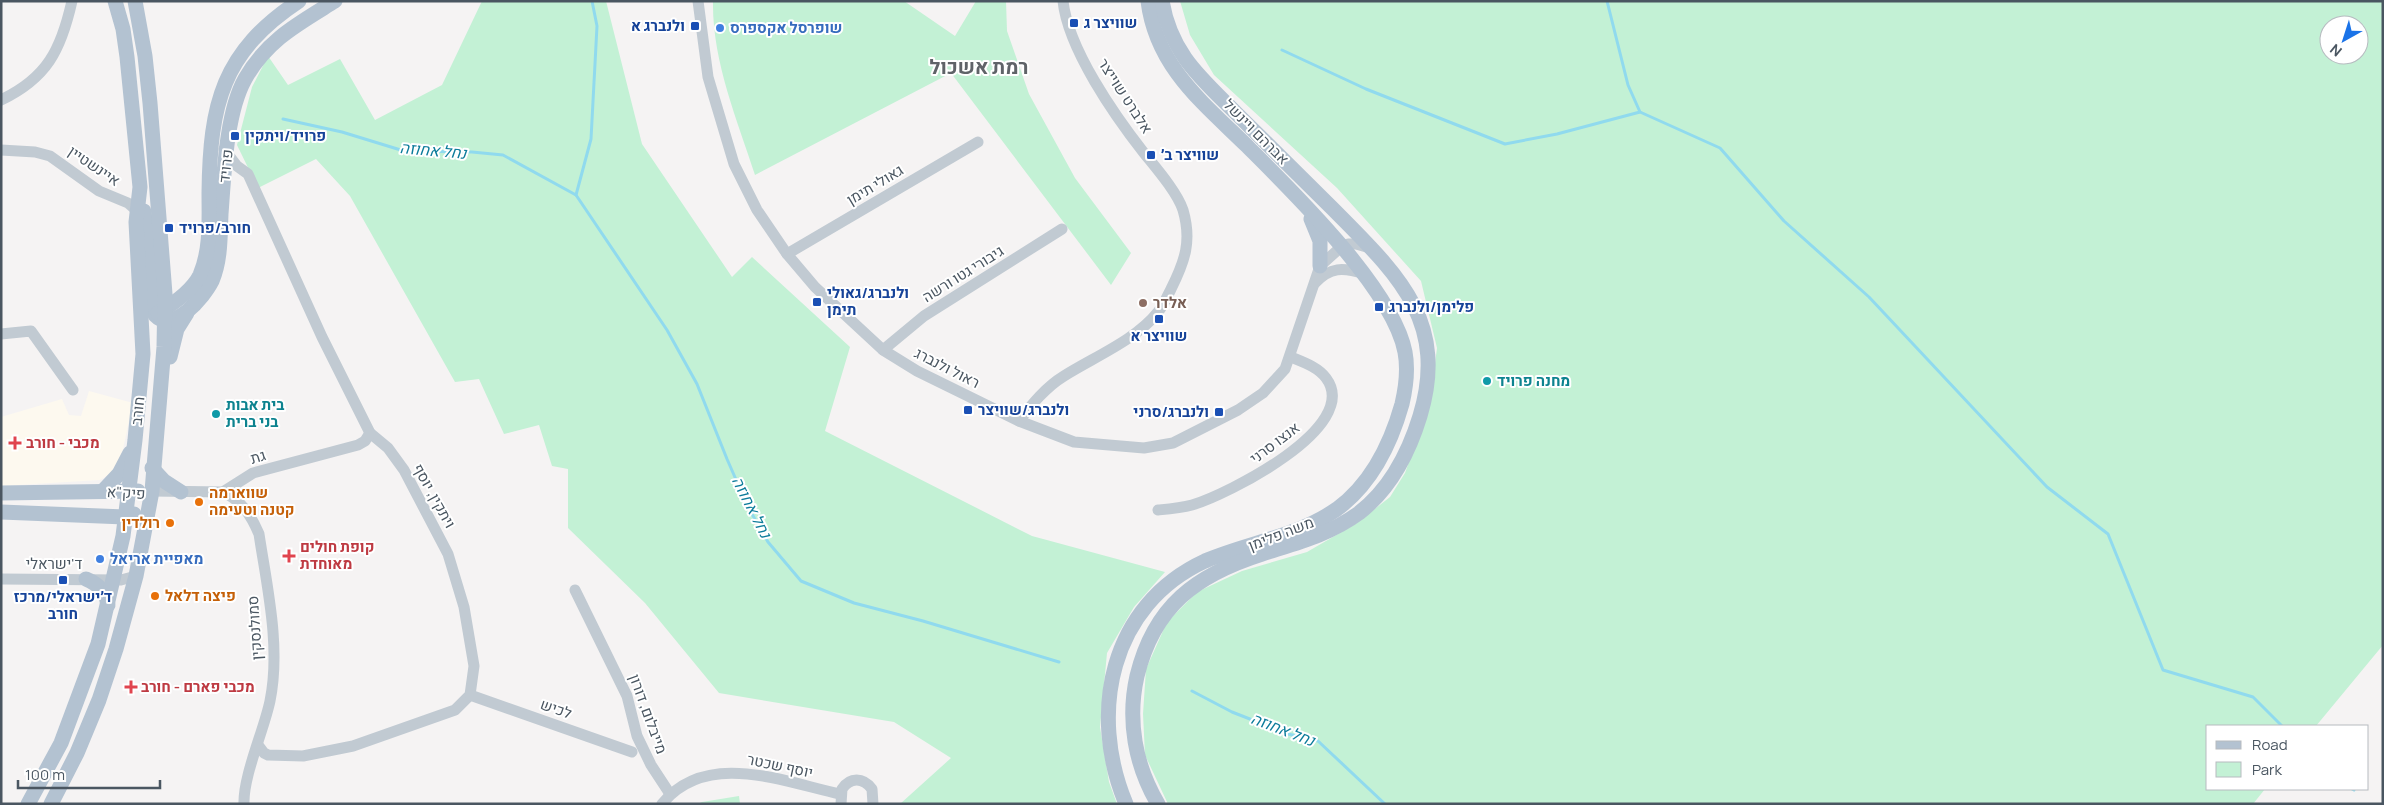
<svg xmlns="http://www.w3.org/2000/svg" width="2384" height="805" font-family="Manrope,Heebo,sans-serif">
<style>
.commercial{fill:#fdf9ef}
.green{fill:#c3f1d5;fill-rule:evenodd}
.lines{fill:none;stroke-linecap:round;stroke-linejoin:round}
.stream{stroke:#90daee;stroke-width:3}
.minor{stroke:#c1cad2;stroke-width:11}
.major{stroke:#b3c2d1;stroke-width:15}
.transit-dot{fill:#1a4fb4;stroke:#fff;stroke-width:2}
.shop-dot{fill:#3f7fe0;stroke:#fff;stroke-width:2}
.education-dot{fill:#8d6e63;stroke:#fff;stroke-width:2}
.culture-dot{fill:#0f9aa8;stroke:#fff;stroke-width:2}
.health-dot{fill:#e0444e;stroke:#fff;stroke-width:2}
.food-dot{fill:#e8710a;stroke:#fff;stroke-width:2}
.labels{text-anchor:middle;stroke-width:4;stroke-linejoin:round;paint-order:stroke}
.transit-label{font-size:15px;font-weight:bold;fill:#164399;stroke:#fff;text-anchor:start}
.shop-label{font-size:15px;font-weight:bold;fill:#366cbe;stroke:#fff;text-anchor:start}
.street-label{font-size:15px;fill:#4a5661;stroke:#fff}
.education-label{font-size:15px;font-weight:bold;fill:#785e54;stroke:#fff;text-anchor:start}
.culture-label{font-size:15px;font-weight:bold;fill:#0d838f;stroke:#fff;text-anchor:start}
.health-label{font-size:15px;font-weight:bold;fill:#be3a42;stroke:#fff;text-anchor:start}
.food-label{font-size:15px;font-weight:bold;fill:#c56008;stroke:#fff;text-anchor:start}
.water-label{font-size:16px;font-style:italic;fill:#0c7c9b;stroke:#fff}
.district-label{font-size:20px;font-weight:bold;fill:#5f6368;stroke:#fff}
</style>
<rect width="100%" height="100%" fill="#f5f3f3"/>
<polygon class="commercial" points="89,391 133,403 123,449 117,464 110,474 100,480 1,486 1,417 62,399 69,415 81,416"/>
<g class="green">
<polygon points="482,1 606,1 642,144 732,277 752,257 850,347 825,431 1032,536 1165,572 1134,607 1107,653 1100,727 1109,782 1117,804 900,804 951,758 894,722 719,693 645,603 568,528 568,469 552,466 539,425 504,434 479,379 455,382 350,196 316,159 258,188 237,145 252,87 268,56 288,85 340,59 375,120 442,85"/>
<path d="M713,1H904L955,36L976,1H1006L1007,31L1029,94L1075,178L1131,253L1111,285L951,73L755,175C737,119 712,61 713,1Z"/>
<path d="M1180,1H2383V645L2316,726H2208V789H2265L2253,804H1168L1145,755L1143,714L1146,669L1167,622L1197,592L1242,571L1307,552L1357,523L1390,497L1405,473L1430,402L1437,348L1421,281L1337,188L1214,75L1190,35ZM2329,25H2359V55H2329Z"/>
<polygon points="739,796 740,804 698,804 702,802"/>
</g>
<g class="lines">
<g class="stream">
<polyline points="1607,1 1628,85 1640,112 1720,148 1784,221 1869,297 2047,487 2108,534 2163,670 2253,697 2282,726"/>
<polyline points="1282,50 1366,89 1505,144 1557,134 1640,112"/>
<polyline points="283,119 342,132 404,151 472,152 503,155 576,195 667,330 697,384 727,459 748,507 768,542 801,581 854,603 923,621 1059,662"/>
<polyline points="576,195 591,139 597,26 592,1"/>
<polyline points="1192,691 1232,712 1288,734 1318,741 1385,804"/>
<polyline points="2352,789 2354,790"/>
</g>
<g class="minor">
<polyline points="698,1 708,77 734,164 757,210 787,254 815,287 883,350 917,371 1019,421 1074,442 1144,448 1173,443 1238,410 1263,393 1285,369 1320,266 1341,247 1348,244 1356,244 1370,248"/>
<path d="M1,100C47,78 61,50 72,1"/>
<polyline points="224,149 237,166 248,174 322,337 370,433 388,448 404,470 448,554 464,607 474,666 470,695 455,710 353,746 303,756 268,755 264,753 258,745"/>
<polyline points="1,150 35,152 50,156 99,191 128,203 137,211"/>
<polyline points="787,254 978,142"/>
<path d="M1315,283C1330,267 1343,267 1364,274"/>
<polyline points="1,334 31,331 73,390"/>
<polyline points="883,350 924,316 1062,229"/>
<path d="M1019,421C1032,404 1046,387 1064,376C1094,357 1136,340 1158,312C1163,306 1167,297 1171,289C1185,261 1192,241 1183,210C1177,192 1156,168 1144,153C1115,116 1068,49 1063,1"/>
<polyline points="152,491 223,492 253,473 358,445 365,441 370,433"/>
<path d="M223,492C242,501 251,515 259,534C267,587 281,647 270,701C264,730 243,776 244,804"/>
<path d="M1158,510C1169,509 1181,508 1192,505C1226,495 1363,427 1326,378C1318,367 1303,362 1291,357"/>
<polyline points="1,579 121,580 136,576"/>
<polyline points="575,590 627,696 637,736 651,765 670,794"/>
<polyline points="470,695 632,752"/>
<path d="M662,804C706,749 784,782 840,794"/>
<path d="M841,804L842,789C850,777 863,777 872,789L873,804"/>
</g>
<g class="major">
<path d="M144,211L155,315C173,334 204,297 212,281C221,260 220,236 221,214C224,175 226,113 245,79C267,40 298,24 335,1"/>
<polyline points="1311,219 1320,241 1320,266"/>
<path d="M158,313C173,304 192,291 200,275C211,249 209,220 209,193C210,104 222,52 299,1"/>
<polyline points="170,357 177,329 187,313"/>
<polyline points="152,468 164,481 181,492"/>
<polyline points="103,491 119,474 130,453"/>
<polyline points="1,493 138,491"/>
<polyline points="1,512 125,517 134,514"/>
<path d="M86,579C98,584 106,591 108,605"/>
<polyline points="28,804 61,743 98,644 123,536 135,440 143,354 136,222 140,187 127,57 123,29 115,1"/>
<polyline points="51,804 77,753 99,700 116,649 136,576 152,491 164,347 165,294 150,103 145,56 135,1"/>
<path d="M1126,804C1088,713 1110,605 1205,561C1249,542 1297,537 1337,509C1371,484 1391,443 1402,404C1406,387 1408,368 1405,352C1393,289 1292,191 1246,145C1202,102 1156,66 1148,1"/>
<path d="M1158,804C1135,765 1127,720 1137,676C1154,606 1196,575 1262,554C1296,543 1329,535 1359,513C1390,489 1409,452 1420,416C1449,320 1396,273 1334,210C1302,178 1269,146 1236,113C1201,78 1171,54 1162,1"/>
</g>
</g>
<g class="transit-dot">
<rect x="1069" y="18" width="10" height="10" rx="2.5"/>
<rect x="690" y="21" width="10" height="10" rx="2.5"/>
<rect x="230" y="131" width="10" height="10" rx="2.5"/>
<rect x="1146" y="150" width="10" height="10" rx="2.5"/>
<rect x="164" y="223" width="10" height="10" rx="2.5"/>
<rect x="812" y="297" width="10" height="10" rx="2.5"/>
<rect x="1374" y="302" width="10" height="10" rx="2.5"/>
<rect x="1154" y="314" width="10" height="10" rx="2.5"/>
<rect x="963" y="405" width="10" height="10" rx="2.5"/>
<rect x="1214" y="407" width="10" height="10" rx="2.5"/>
<rect x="58" y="575" width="10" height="10" rx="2.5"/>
</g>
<g class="shop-dot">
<circle cx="720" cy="28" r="5"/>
<circle cx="100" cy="559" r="5"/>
</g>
<circle class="education-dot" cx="1143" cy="303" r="5"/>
<g class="culture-dot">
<circle cx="1487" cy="381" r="5"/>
<circle cx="216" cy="414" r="5"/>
</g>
<g class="health-dot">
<path d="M12.5 435.5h5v5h5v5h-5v5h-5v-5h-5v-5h5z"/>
<path d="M286.5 548.5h5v5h5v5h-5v5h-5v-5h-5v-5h5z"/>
<path d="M128.5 679.5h5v5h5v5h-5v5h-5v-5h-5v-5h5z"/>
</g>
<g class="food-dot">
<circle cx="199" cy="502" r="5"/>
<circle cx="170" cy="523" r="5"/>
<circle cx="155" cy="596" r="5"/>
</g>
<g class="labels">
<g class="transit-label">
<text x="1084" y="28">שוויצר ג</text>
<text x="685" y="31" text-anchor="end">ולנברג א</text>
<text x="245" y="141">פרויד/ויתקין</text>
<text x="1161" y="160">שוויצר ב׳</text>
<text x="179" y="233">חורב/פרויד</text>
<text x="827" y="298">ולנברג/גאולי<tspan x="827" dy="17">תימן</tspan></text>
<text x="1389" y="312">פלימן/ולנברג</text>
<text x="1159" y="341" text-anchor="middle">שוויצר א</text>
<text x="978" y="415">ולנברג/שוויצר</text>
<text x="1209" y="417" text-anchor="end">ולנברג/סרני</text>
<text x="63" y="602" text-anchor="middle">ד׳ישראלי/מרכז<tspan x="63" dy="17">חורב</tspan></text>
</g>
<g class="shop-label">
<text x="730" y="33">שופרסל אקספרס</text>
<text x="110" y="564">מאפיית אריאל</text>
</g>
<g class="street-label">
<text transform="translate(1125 96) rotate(57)" y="5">אלברט שוייצר</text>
<text transform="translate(1256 132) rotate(45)" y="5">אברהם ויינשל</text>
<text transform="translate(94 166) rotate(34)" y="5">איינשטיין</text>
<text transform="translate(226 166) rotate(-84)" y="5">פרויד</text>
<text transform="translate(875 185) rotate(-31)" y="5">גאולי תימן</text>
<text transform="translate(963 274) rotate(-32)" y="5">גיבורי גטו ורשה</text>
<text transform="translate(947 368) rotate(27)" y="5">ראול ולנברג</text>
<text transform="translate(138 411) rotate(-84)" y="5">חורב</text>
<text transform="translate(1275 443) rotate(-37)" y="5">אנצו סרני</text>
<text transform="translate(258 457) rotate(-17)" y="5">גת</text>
<text transform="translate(126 493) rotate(3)" y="5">פיק"א</text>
<text transform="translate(434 496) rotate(61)" y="5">ויתקין, יוסף</text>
<text transform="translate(1281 534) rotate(-21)" y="5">משה פלימן</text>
<text x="54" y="569">ד'ישראלי</text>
<text transform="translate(255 628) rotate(-94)" y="5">סמולנסקין</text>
<text transform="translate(556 709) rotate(19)" y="5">לכיש</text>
<text transform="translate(648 714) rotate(70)" y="5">מייבלום, דורון</text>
<text transform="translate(780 766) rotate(12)" y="5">יוסף שכטר</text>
</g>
<g class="education-label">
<text x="1153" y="308">אלדר</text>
</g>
<g class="culture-label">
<text x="1497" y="386">מחנה פרויד</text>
<text x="226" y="410">בית אבות<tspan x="226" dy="17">בני ברית</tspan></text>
</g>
<g class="health-label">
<text x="26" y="448">מכבי - חורב</text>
<text x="300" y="552">קופת חולים<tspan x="300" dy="17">מאוחדת</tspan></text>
<text x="141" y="692">מכבי פארם - חורב</text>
</g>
<g class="food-label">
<text x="209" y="498">שווארמה<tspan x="209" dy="17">קטנה וטעימה</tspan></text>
<text x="160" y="528" text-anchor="end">רולדין</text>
<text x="165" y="601">פיצה דלאל</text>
</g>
<g class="water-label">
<text transform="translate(433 150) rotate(5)" y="6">נחל אחוזה</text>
<text transform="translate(752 507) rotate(63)" y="6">נחל אחוזה</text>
<text transform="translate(1283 729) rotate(21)" y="6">נחל אחוזה</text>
</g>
<g class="district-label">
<text x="979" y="74">רמת אשכול</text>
</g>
</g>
<rect width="2384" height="805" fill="none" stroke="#4a5661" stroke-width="5"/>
<rect x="2206" y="725" width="162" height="65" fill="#ffffff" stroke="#b7bbc0"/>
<rect x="2216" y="741" width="25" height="8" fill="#b3c2d1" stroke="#b7bbc0"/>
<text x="2252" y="750" font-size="15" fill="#4a5661">Road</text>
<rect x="2216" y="762" width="25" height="15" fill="#c3f1d5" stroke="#b7bbc0"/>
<text x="2252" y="775" font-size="15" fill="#4a5661">Park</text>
<g transform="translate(2344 40) rotate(219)"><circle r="24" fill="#ffffff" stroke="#b7bbc0"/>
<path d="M0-4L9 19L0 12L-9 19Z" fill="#1a73e8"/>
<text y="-8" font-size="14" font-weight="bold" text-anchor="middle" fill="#4a5661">N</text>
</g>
<path d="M18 780v8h142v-8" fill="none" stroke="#4a5661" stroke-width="2.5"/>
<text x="25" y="780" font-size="15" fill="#4a5661" stroke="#ffffff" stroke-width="4" paint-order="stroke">100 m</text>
</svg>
